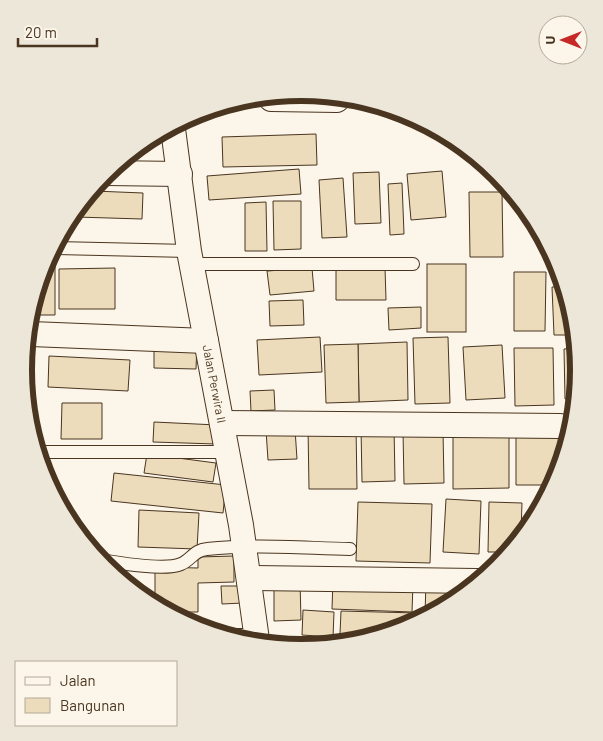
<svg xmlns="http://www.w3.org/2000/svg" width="603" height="741" font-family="Barlow,sans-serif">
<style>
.building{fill:#ecdcbc;stroke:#4a3520}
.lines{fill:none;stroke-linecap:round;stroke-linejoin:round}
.lane-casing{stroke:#4a3520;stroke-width:14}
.street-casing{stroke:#4a3520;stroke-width:26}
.lane{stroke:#fbf6e9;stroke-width:12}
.street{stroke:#fbf6e9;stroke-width:24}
.labels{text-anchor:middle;stroke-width:4;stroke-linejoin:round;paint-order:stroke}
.street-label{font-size:12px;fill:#4a3520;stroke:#fbf6e9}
.rim{fill:none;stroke:#4a3520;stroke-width:6}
</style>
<rect width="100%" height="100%" fill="#fbf6e9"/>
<g class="building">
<polygon points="316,134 317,165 223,167 222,137"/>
<polygon points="299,169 301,194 209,200 207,176"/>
<polygon points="442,171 446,217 411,220 407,174"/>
<polygon points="379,172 381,223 355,224 353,173"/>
<polygon points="343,178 347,237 322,238 319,180"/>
<polygon points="402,183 404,234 390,235 388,184"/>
<polygon points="94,191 143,193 142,219 76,217"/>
<polygon points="469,192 502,192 503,257 470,257"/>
<polygon points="273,201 301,201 301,249 274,250"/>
<polygon points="266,202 267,251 245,251 245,203"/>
<polygon points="55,250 55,315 35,315 45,264"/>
<rect x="427" y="264" width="39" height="68"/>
<polygon points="115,268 115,309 59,309 59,269"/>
<polygon points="312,268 314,291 270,295 267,271"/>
<polygon points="385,268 386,300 336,300 336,269"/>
<polygon points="514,272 546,272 545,331 514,331"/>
<polygon points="552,287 563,287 572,335 554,335"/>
<polygon points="303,300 304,325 270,326 269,301"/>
<polygon points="421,307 421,328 389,330 388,308"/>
<polygon points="320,337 322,372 259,375 257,340"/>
<polygon points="448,337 450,403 415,404 413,338"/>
<polygon points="154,342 197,343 196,369 154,368"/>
<polygon points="407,342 408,400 359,402 358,344"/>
<polygon points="358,344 359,402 326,403 324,345"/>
<polygon points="502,345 505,398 466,400 463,347"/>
<polygon points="514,348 553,348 554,405 515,406"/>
<polygon points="575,348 579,371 574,399 565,399 564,349"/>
<polygon points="49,356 130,360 128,391 48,387"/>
<polygon points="274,390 275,410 251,411 250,391"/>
<polygon points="62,403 102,403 102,439 61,439"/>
<polygon points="154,422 217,425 216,444 153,442"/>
<polygon points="356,426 357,489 309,489 308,427"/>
<polygon points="394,426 395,481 362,482 361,427"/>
<polygon points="295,429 297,459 268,460 266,430"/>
<polygon points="403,431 443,431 444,483 404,484"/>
<polygon points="453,431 509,431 509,488 453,489"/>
<polygon points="516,433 567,433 558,477 553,485 516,485"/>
<polygon points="147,454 216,463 213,482 144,473"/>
<polygon points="114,473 226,485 223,513 111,501"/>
<polygon points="446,499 481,501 479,554 443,552"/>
<polygon points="358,502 432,504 430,563 356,561"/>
<polygon points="489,502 522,503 521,532 508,552 488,552"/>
<polygon points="139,510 199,513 197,549 138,547"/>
<polygon points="234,556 234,582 198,583 198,612 173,612 155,600 155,567 198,568 198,557"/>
<polygon points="333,579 413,583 412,612 332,609"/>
<polygon points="426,580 472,584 425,616"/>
<polygon points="300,581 301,620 274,621 274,582"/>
<polygon points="221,586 243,586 243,603 222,604"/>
<polygon points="303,610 334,612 333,637 302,635"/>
<polygon points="341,611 417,613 416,621 408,627 370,635 340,634"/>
</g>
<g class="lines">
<defs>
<g id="lane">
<polyline points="56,248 189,251"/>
<polyline points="192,264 413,264"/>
<polyline points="40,452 227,452"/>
<path d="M101,560C119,563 165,571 181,564C191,560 194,550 207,549C254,544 302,548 350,549"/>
<polyline points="234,635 257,635"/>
</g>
<g id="street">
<polyline points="271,99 337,100"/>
<polyline points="173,129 189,251 241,525 257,640"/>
<polyline points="107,173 180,174"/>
<polyline points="31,334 206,341"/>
<polyline points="222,423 560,426"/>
<polyline points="249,578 477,581"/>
</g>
</defs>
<use href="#lane" class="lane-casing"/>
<use href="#street" class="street-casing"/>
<use href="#lane" class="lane"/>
<use href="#street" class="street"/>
</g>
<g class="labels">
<g class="street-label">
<text transform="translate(214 384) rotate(79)" y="4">Jalan Perwira II</text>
</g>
</g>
<path d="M0 0H603V741H0ZM32 370a269 269 0 1 1 538 0a269 269 0 1 1-538 0Z" fill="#ede7d9" fill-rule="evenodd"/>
<path class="rim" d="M32 370a269 269 0 1 1 538 0a269 269 0 1 1-538 0Z"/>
<rect x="15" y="661" width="162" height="65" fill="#fbf6e9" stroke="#b4a999"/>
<rect x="25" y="677" width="25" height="8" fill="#fbf6e9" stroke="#b4a999"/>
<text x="60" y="686" font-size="15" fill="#4a3520">Jalan</text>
<rect x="25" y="698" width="25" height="15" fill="#ecdcbc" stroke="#b4a999"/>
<text x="60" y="711" font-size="15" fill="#4a3520">Bangunan</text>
<g transform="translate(563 40) rotate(270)"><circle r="24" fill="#fbf6e9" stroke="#b4a999"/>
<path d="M0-4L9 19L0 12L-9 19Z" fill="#c62828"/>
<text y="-8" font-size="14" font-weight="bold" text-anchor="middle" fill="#4a3520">U</text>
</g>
<path d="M18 38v8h79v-8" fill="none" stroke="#4a3520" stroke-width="2.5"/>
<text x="25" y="38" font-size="15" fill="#4a3520" stroke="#fbf6e9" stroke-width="4" paint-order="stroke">20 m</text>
</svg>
